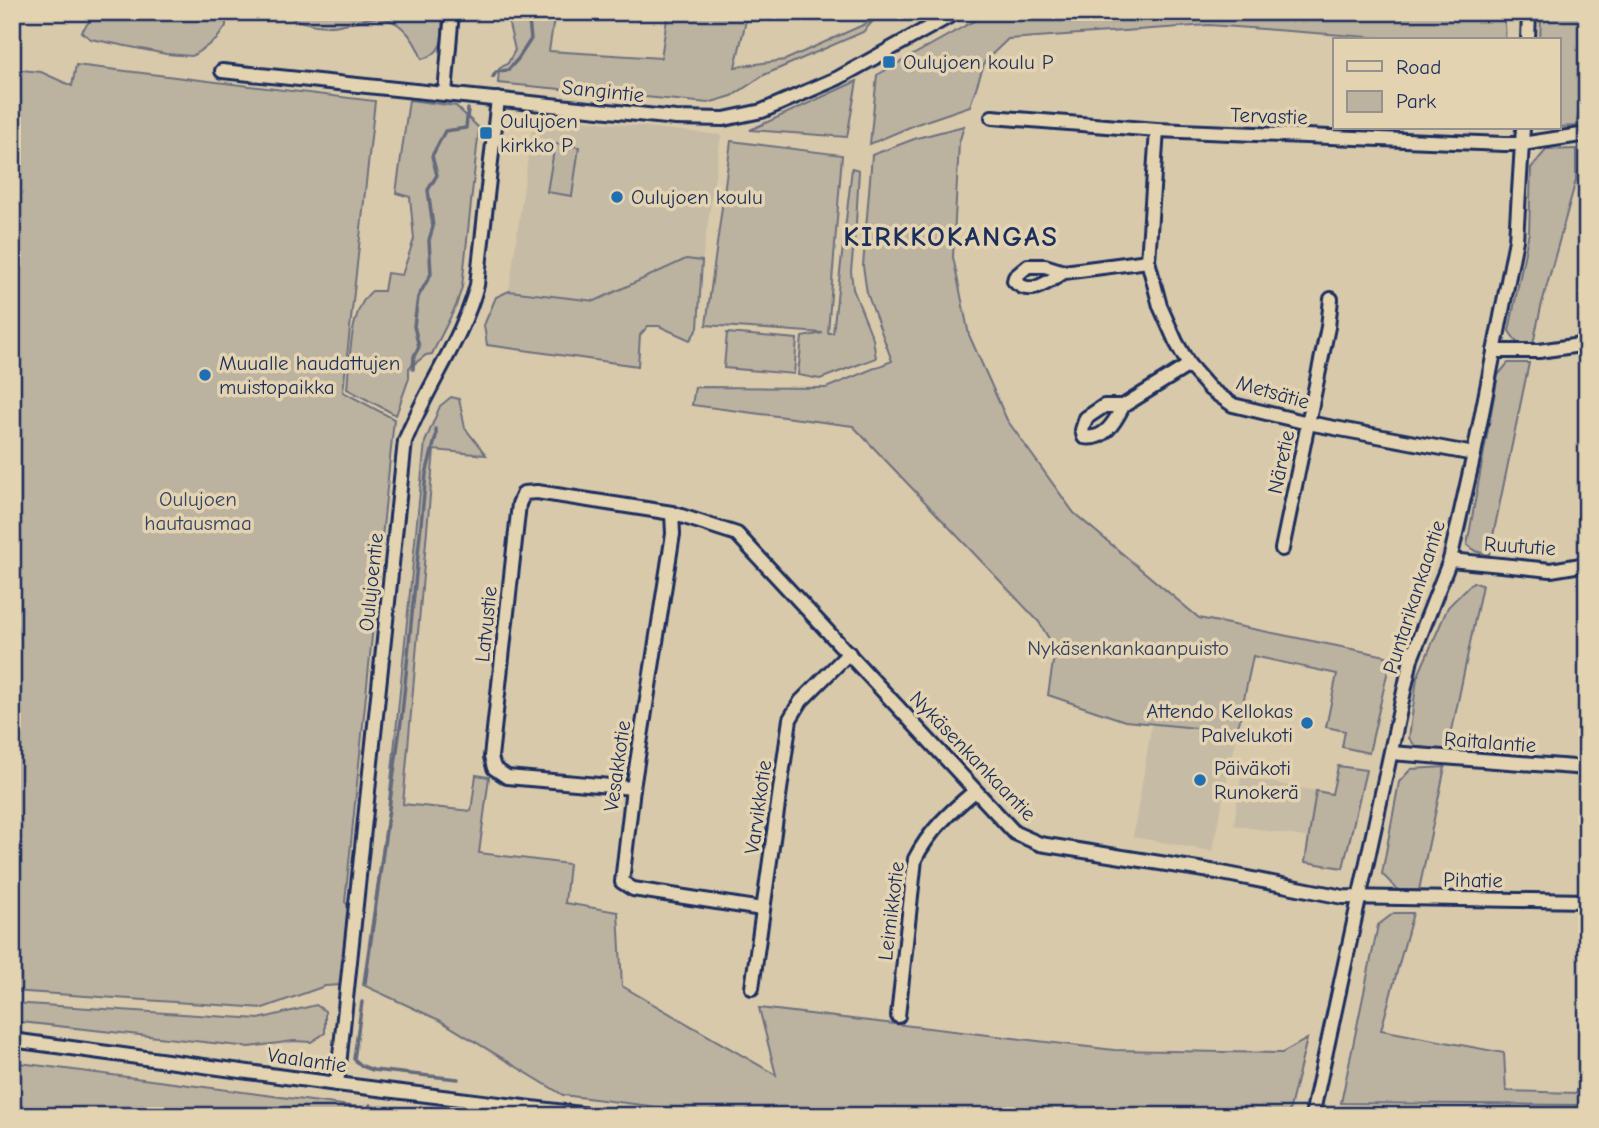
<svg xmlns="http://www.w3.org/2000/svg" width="1599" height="1128" font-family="'Comic Neue',sans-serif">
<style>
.built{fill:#c6bba4}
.green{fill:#bcb2a0;stroke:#6c707f;stroke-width:2}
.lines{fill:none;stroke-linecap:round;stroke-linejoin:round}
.stream{stroke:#646b7b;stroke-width:3.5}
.minor-casing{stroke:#1b2f5e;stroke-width:18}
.minor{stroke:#e4d3b0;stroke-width:12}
.poi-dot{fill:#1f6fb2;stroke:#e4d3b0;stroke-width:2.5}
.labels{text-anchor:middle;stroke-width:7;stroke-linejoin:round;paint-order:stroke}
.poi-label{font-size:21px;fill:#1b2f5e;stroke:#e4d3b0;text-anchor:start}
.street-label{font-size:21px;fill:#1b2f5e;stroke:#e4d3b0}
.park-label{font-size:21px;fill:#334368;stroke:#e4d3b0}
.district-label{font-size:28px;font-weight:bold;letter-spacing:2px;fill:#1b2f5e;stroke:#e4d3b0}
</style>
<rect width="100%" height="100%" fill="#d8c9ab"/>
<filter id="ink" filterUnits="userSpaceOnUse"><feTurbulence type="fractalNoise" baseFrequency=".0143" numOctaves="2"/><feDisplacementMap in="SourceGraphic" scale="14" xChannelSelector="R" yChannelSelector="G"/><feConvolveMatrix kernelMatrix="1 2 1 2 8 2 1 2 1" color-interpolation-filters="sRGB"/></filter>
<g filter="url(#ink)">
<g class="built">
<polygon points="534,115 721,135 702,261 686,259 595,301 509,291"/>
<polygon points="1152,723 1237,732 1212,851 1133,837"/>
<polygon points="1241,776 1316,791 1309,838 1234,825"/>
</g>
<g class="green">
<polygon points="97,12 226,12 226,26 216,40 192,56 166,54 91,39 81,32"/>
<path d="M280,12H442C442,33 447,53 422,59C414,37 397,14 371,18C358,20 345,25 333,26C313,27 297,22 280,12Z"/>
<polygon points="506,12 555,12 549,51 661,58 668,12 748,12 735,67 785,60 874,20 863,32 764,75 732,96 708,103 498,83 499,69 508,63 515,50"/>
<path d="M990,12H1499C1506,21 1506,29 1505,40H1408L1209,25L1008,39L985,61L970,106L917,124L870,144L877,75Z"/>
<polygon points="1547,12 1587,12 1587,73 1576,126 1559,127 1559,40 1540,40 1541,18"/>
<polygon points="76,65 375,101 343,392 394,419 345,902 349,907 342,985 325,986 263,1008 12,991 12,69 41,72 72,86"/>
<polygon points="857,81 847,137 750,130"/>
<path d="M409,100L456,106L479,128L462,287L456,306L432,354L426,355L409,368V378L396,415L347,389C350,361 349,309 372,291H384L387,273L402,275L414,239L410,197L396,193Z"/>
<polygon points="964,126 959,143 953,257 969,335 1007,420 1074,513 1199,618 1391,657 1369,753 1342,747 1345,731 1326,727 1337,674 1253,656 1237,732 1125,721 1048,695 1055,649 1039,622 853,426 692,405 695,387 826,388 892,361 867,293 863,266 872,155 917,138"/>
<polygon points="731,141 842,155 828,333 833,333 852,168 859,170 856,223 851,271 853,289 873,339 876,358 820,379 798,375 802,337 823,333 706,325"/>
<polygon points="555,144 579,147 572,196 547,192"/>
<polygon points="1576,149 1576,180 1541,307 1533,344 1518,344 1509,331 1529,232 1531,168 1546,150"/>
<polygon points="686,259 702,261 698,328 690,340 659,326 648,326 640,335 638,366 487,345 484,325 496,297 509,291 595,301"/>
<polygon points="727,333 797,339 794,374 724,368"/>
<polygon points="1508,363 1529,363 1489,555 1475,551 1467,545 1498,375"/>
<polygon points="451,397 459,399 465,428 486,455 434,450 403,804 471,811 476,775 489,777 479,853 569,864 565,903 618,912 622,986 776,1075 759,1008 1114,1050 1282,1053 1307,1039 1288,1116 729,1116 563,1095 439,1020 363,985 388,811 425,442 440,406"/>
<polygon points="1473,582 1482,585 1448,750 1416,747 1409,738 1417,678 1448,607"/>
<polygon points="1338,766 1366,770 1343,868 1305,862 1316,791 1332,794"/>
<polygon points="1445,767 1419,890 1399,891 1382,874 1399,782 1411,769"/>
<polygon points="1394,913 1413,913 1381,1030 1504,1053 1506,1091 1577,1093 1579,1067 1587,1068 1587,1105 1341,1103 1378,925"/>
<polygon points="12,1003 259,1019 316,1005 325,1011 325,1033 311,1042 294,1041 249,1047 12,1021"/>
<polygon points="12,1062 427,1116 12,1116"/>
</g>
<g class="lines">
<g class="stream">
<polyline points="493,77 496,72 508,70 518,59 531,39 529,21 531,12"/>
<polyline points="413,369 414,356 419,347 414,326 418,297 431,274 429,240 433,227 428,190 437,175 432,156 445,131 466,128 468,109"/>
<polyline points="365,983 402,714 426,474 436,436 436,429"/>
<polyline points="362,1002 354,1059 362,1066 373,1070 458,1079"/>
<polyline points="368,1116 370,1105"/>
</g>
<defs>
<g id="minor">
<polyline points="1528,40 1529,12"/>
<polyline points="222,71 676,118 724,119 762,111 838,78 957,12"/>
<polyline points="445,93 452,12"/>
<polyline points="992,117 1157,130 1504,144 1522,144 1587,134"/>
<polyline points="1157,130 1148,261 1160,306 1176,342 1189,365 1210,389 1233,405 1308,423 1474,454"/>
<path d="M1064,272C1047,283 1030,297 1014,281L1015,277L1028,266H1045L1064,272L1148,261"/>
<polyline points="1494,351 1539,351 1587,344"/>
<path d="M1123,406C1115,422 1104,441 1084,437L1082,430L1086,418L1104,406H1123L1189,365"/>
<polyline points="672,513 673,534 633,788 622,882 633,889 762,909"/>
<polyline points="1282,549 1328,327 1331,299"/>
<polyline points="1450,560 1551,570 1587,564"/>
<polyline points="1391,753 1587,768"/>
<polyline points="633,788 507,777 494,768 491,757 519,504 524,493 537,492 672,513 737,534 1015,833 1040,844 1217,872 1343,897 1587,901"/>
<polyline points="752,988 790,719 801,701 849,653"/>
<path d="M898,1016L915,859C929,831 951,811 975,791"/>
<polyline points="12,1040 337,1084 597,1116"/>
<path d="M337,1084L405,441C426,388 463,338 477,285L498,99"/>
<polyline points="1312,1116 1411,659 1450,560 1474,454 1516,240 1523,128"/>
</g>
</defs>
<use href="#minor" class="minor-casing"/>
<use href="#minor" class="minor"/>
</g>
</g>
<g class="poi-dot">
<rect x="882" y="55" width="14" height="14" rx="3.5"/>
<rect x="479" y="126" width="14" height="14" rx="3.5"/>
<circle cx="617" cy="197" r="7"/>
<circle cx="205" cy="375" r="7"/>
<circle cx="1307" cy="723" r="7"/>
<circle cx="1200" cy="780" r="7"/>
</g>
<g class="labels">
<g class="poi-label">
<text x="903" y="69">Oulujoen koulu P</text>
<text x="500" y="128">Oulujoen<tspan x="500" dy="24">kirkko P</tspan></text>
<text x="631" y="204">Oulujoen koulu</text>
<text x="219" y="370">Muualle haudattujen<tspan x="219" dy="24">muistopaikka</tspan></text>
<text x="1293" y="718" text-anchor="end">Attendo Kellokas<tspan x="1293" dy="24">Palvelukoti</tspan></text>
<text x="1214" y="775">Päiväkoti<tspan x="1214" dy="24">Runokerä</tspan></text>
</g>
<g class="street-label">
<text transform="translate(603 91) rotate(6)" y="7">Sangintie</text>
<text transform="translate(1269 116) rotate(2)" y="7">Tervastie</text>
<text transform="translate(1273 392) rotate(16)" y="7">Metsätie</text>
<text transform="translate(1281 462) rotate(-78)" y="7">Näretie</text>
<text transform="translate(1520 546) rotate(4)" y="7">Ruututie</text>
<text transform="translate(371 582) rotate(-84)" y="7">Oulujoentie</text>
<text transform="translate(1414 597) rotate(-72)" y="7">Puntarikankaantie</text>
<text transform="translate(486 624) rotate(-84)" y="7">Latvustie</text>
<text transform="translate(1490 742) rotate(4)" y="7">Raitalantie</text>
<text transform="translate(973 756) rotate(46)" y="7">Nykäsenkankaantie</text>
<text transform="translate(617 766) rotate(-82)" y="7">Vesakkotie</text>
<text transform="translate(758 807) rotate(-82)" y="7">Varvikkotie</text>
<text transform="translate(1473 880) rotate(1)" y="7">Pihatie</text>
<text transform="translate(891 911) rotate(-83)" y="7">Leimikkotie</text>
<text transform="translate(307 1060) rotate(8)" y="7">Vaalantie</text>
</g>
<g class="park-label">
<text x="198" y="506">Oulujoen<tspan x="198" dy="24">hautausmaa</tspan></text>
<text x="1128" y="655">Nykäsenkankaanpuisto</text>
</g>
<g class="district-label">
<text x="951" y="246">KIRKKOKANGAS</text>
</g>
</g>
<rect width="1599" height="1128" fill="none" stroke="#e4d3b0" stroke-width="42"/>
<rect x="21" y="21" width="1557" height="1086" fill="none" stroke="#1b2f5e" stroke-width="2.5" filter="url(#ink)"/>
<rect x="1333" y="38" width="228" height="91" fill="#e4d3b0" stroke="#94918f" stroke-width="2"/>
<rect x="1347" y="61" width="35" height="10" fill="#e4d3b0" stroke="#94918f" stroke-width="2"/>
<text x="1396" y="74" font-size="21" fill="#1b2f5e">Road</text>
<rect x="1347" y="91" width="35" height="21" fill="#bcb2a0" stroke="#94918f" stroke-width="2"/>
<text x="1396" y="108" font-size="21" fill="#1b2f5e">Park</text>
</svg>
